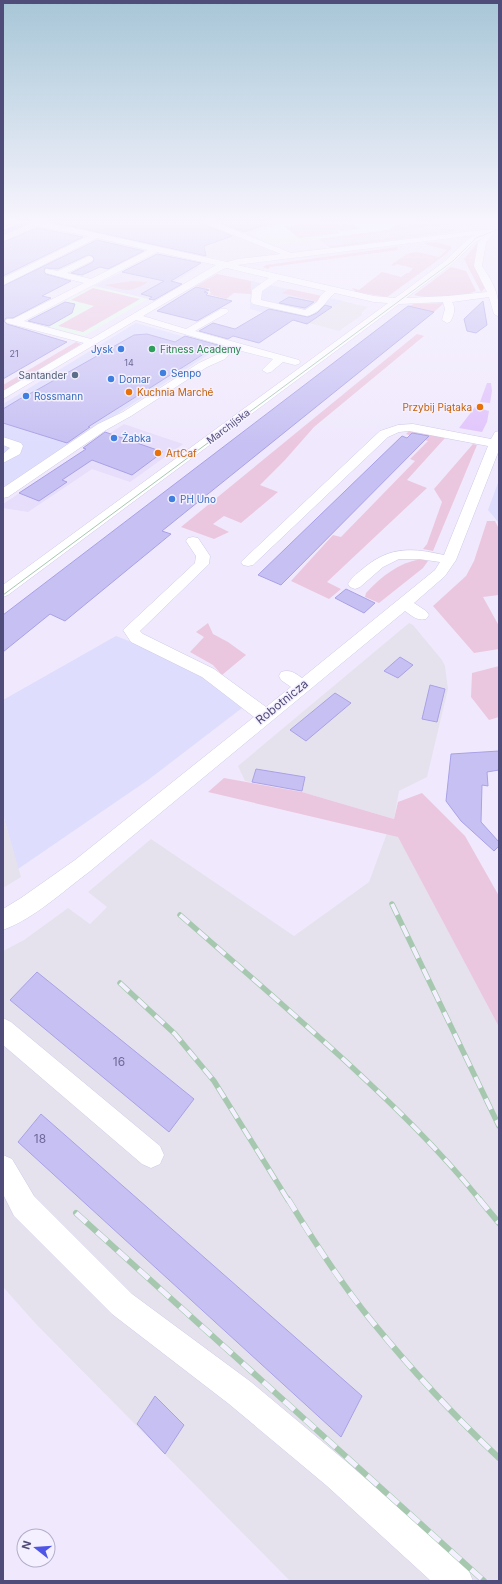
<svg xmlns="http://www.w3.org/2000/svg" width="502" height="1584" font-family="Inter,sans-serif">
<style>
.residential{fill:#e6defa}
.commercial{fill:#deddfd}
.industrial{fill:#e5e2ee}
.education{fill:#e6faed}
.green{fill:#ebc7df}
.sand{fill:#e1c4fc}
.building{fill:#c7c1f3;stroke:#a9a1e6}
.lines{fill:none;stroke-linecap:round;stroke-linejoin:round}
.minor-casing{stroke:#cfc9e7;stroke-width:1}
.major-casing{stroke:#fff;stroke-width:1}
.minor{fill:#fff;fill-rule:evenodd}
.major{fill:#c2a2fb;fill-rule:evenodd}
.tram{stroke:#a6c8af;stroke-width:1}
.rail-far1-casing{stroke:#a6c8af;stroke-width:5.5}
.rail-casing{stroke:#a6c8af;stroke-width:6}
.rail-far1{stroke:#f5f0ff;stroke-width:4;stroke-dasharray:12;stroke-linecap:butt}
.rail{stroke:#f5f0ff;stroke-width:5;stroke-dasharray:14;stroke-linecap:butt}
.shop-dot{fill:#3f7fe0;stroke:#f5f0ff;stroke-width:1.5}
.leisure-dot{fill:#2e9e5b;stroke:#f5f0ff;stroke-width:1.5}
.service-dot{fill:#5c6f8a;stroke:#f5f0ff;stroke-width:1.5}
.food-dot{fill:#e8710a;stroke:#f5f0ff;stroke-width:1.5}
.labels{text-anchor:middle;stroke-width:3;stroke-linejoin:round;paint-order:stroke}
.far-number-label{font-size:9px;fill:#6e6998}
.far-shop-label{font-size:10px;fill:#366cbe;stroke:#f5f0ff;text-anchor:start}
.far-leisure-label{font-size:10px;fill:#27864d;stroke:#f5f0ff;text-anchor:start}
.far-service-label{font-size:10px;fill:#4e5e75;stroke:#f5f0ff;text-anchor:end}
.far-food-label{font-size:10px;fill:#c56008;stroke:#f5f0ff;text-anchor:start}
.far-street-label{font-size:10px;fill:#504c79;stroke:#f5f0ff}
.street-label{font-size:12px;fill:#504c79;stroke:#f5f0ff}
.near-number-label{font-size:12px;fill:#6e6998}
</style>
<rect width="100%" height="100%" fill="#f0e9fd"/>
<g class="residential">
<polygon points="402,222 443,222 461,229 453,230 454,232 330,248 319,239 388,230"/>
<polygon points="154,256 201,266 168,286 152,300 94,286"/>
<polygon points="124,424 183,444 130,482 92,469 28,512 3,508 3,504"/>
</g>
<g class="commercial">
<polygon points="251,281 343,301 342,301 307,324 250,309"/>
<polygon points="136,323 220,347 3,488 3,404"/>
<polygon points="499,480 499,523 488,510"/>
<polygon points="116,636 158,652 207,678 242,708 148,780 18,869 3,815 3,700"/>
</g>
<g class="industrial">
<polygon points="134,222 200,222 276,253 275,255 228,261 105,233"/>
<polygon points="342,301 368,307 362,312 362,315 339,331 309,323"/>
<polygon points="409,623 413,625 442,660 445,666 448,689 427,777 399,791 394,819 302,792 245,781 238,766"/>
<polygon points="3,815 21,877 3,888"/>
<polygon points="387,833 398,836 499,1027 499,1581 290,1581 36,1324 3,1287 3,951 24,940 68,908 90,924 107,907 88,892 151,839 294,936 369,882"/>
</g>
<g class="education">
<polygon points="286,222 402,222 388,230 275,245 250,234"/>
<polygon points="94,286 148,299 84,336 27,321"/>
</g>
<g class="green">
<polygon points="319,222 349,222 360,229 341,231 334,228 340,233 299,238 284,226"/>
<polygon points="418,222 433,222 442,225 322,240 319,239 388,230 396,225 406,227"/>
<polygon points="453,230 454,231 330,248 324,242 330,246"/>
<path d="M436,242L450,246L452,248L442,257L387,297L356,292L352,288L359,290L382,272L401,277L407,273H409L413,268L397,264L394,266L391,265C414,248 411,251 439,257L447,250L427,245L424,243Z"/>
<polygon points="478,242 474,264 486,287 481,292 464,259"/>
<polygon points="397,247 398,250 270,267 268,269 263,267 266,265"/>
<path d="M451,267L466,271L476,291C463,297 428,299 414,295Z"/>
<polygon points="217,274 251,281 251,294 234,293 226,299 208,294 211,293 209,290 210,288 206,289 196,286"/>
<path d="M132,281L148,282C129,294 125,290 104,285Z"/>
<polygon points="93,288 140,299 83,332 58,326 94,306 71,300"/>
<polygon points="289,289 322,296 318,302 282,293"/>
<polygon points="444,303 434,312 408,306 414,304"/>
<polygon points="417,334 424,336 314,427 285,460 260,485 278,492 241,523 224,516 213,524 229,532 214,539 181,527"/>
<polygon points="76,342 81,344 3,391 3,385"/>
<polygon points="410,430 445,438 407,480 427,488 327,582 341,589 329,599 291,581 333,535 341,537 415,461 410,459 428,441 406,434"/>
<polygon points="473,444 477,445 433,551 423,549 427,544 442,502 434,489"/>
<polygon points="487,521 495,521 499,529 499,595 483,597 499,626 499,649 474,653 433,606 466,576 474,561"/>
<path d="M421,559L428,561L423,568L379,603L365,597L366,593C382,576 398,563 421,559Z"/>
<polygon points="208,623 213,634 228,642 246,655 222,675 213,665 190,652 204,637 196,632"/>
<polygon points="499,666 499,717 489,720 471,697 472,673"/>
<polygon points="224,778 302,792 394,819 398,802 422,793 465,836 499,896 499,1027 398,837 208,792"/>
</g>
<g class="sand">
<polygon points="487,383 491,383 492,391 490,403 480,402"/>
<polygon points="475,407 489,411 487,422 482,432 459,428"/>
</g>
<g class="building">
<polygon points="50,222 204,222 205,225 232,236 204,246 206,256"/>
<polygon points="218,222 267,222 268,224 244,232"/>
<polygon points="37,228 83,237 3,276 3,242"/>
<polygon points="97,240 144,251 108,269 100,267 82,275 71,273 93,262 94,258 92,256 88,255 58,269 45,268 44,272 46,274 71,281 42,296 51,298 13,318 6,318 4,321 7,324 67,342 3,379 3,286"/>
<polygon points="157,254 201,263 171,281 182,284 154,300 149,299 152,297 141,294 164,281 122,272"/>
<polygon points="196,287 209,290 204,292 208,293 206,295 232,301 197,321 157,311"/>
<polygon points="289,297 314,302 305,308 279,303"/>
<polygon points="483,301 487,325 476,333 467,331 464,319"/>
<polygon points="65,302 75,304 72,313 49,326 28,321"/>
<polygon points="325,305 332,307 307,324 293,320 259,343 233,336 228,339 199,331 213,323 235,329 269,309 308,317 317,313"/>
<polygon points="408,306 434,312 162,531 171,534 65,621 50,614 3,652 3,615"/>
<polygon points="147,334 175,342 185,336 218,345 88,427 90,427 67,443 3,423 3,409 23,397 35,391 134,335"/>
<polygon points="105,432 163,452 132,475 92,460 62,480 67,482 39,501 19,493 86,449 83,448"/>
<polygon points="412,433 429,436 281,585 258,575 402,436 407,438"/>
<polygon points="346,589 375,603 364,613 335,598"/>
<polygon points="400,657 413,665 398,678 384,671"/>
<polygon points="430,685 445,689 437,722 422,719"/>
<polygon points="335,693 351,703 306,741 290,730"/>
<polygon points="499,751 499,770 487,772 488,786 482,785 481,822 499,842 499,846 494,851 461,821 446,801 451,754"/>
<polygon points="256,769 305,777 302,791 252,782"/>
<polygon points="37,972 194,1099 169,1132 10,1000"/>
<polygon points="41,1114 362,1396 341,1437 18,1142"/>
<polygon points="155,1396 184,1425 165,1454 137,1424"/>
</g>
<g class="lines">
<defs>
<g id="minor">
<path d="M23,222H40L70,227L227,262L238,259L281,254L206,224L205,222H215L291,253L491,229L495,231L486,243L482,266C495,286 499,293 499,317L494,314L489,297L452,302C456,308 454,316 450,322L447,323L442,320L445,309L443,302L399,304L8,595L3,597V585L388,303L374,302L335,293C325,301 322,312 307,316L253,304L251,302L252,290L269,278L227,268L223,269L143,316L186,329L221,309H227L229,311L227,313L195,331L299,360L300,362L299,364L295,365L283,362L271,372L267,373L262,370L273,359L234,349L225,359L207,367L131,416L106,430L8,497L3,498V488L98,424L123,412L199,363L218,354L225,346L136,320L3,399V391L84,343L7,323L5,321L7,319H13L84,283L46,273L45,271L46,269L58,271L89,256L92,257L93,259L92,261L67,273L91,279L148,250L97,238L3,285V278L88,236L27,224ZM475,235L469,238L445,261L395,298L374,296L237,265ZM481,239L478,243L474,266L487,292L448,296L406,298L451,265L475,242ZM157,252L216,265L91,339L24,321ZM278,280L326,291L321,295L317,302L305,310L261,300L262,291Z"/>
<path d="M413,424L491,439L495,432L499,431V450L456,560L445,576L414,603L426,611L429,615L426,619C417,621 412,616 405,611L89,872C62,892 35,918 3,930V909L21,898L75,860L254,717L202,677L131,642L123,630L195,563L196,556L186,541L188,538L193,537L198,538L210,556L209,564L140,631L143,634L214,669L266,707L291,687L281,680L279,676L281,672C290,669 295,673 302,678L435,570L440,562L419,559H399L383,567L360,587L355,589L350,587L348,584C352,577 359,572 365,567C391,546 413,548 444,555L488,446L409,431L399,432L388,437L253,565L248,566L243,565L241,562L380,431L398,425Z"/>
<polygon points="3,437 21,443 23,446 20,454 3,463 3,454 10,448 3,445"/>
<polygon points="3,1018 11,1022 160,1146 164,1155 160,1164 151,1168 142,1164 3,1045"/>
<polygon points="3,1155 12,1159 34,1196 132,1294 251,1382 349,1464 468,1569 473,1581 431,1581 327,1486 229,1404 112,1314 14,1216 3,1194"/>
</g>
<polygon id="major" points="21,222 33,222 3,236 3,230"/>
</defs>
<use href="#minor" class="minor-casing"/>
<use href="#major" class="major-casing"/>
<use href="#minor" class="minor"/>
<use href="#major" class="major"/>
<g class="tram">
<polyline points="3,227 16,222"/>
<polyline points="3,595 453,261 476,238 499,229"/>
</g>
<defs>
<g id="rail-far1">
<polyline points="392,904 499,1126"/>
<path d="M180,915C234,962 288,1009 341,1057C390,1102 438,1148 480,1200"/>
<polyline points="120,983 175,1034 214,1081 288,1200"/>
</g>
<g id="rail">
<path d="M288,1199C313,1240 340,1282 370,1319C410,1368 453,1415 499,1458"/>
<polyline points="479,1199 499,1223"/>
<polyline points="76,1213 484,1581"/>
</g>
</defs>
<use href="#rail-far1" class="rail-far1-casing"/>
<use href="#rail" class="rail-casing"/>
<use href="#rail-far1" class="rail-far1"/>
<use href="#rail" class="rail"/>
</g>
<linearGradient id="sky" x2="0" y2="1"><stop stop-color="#a7c6d7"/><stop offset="0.5" stop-color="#f8f5fe"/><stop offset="1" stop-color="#f8f5fe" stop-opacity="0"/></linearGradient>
<rect width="502" height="444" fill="url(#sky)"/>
<g class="shop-dot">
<circle cx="121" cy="349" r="4"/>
<circle cx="163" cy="373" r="4"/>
<circle cx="111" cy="379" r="4"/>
<circle cx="26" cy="396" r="4"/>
<circle cx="114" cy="438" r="4"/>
<circle cx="172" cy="499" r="4"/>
</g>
<circle class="leisure-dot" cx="152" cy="349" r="4"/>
<circle class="service-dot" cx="75" cy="375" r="4"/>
<g class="food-dot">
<circle cx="129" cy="392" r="4"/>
<circle cx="480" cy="407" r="4"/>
<circle cx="158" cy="453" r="4"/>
</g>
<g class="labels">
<g class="far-number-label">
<text x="14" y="357">21</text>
<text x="129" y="366">14</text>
</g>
<g class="far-shop-label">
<text x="113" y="353" text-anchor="end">Jysk</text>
<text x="171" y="377">Senpo</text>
<text x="119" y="383">Domar</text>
<text x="34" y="400">Rossmann</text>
<text x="122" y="442">Żabka</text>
<text x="180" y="503">PH Uno</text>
</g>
<g class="far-leisure-label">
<text x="160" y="353">Fitness Academy</text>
</g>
<g class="far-service-label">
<text x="67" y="379">Santander</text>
</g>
<g class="far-food-label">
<text x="137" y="396">Kuchnia Marché</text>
<text x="472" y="411" text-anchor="end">Przybij Piątaka</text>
<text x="166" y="457">ArtCaf</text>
</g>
<g class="far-street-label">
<text transform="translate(228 426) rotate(-37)" y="4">Marchijska</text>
</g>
<g class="street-label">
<text transform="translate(282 702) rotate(-39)" y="4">Robotnicza</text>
</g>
<g class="near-number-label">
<text x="119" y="1066">16</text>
<text x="40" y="1143">18</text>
</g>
</g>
<rect width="502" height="1584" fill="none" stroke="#504c79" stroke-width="8"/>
<g transform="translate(36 1548) rotate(287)"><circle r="19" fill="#f5f0ff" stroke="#b3aec9"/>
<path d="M0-3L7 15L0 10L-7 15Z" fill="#4e55e7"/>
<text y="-6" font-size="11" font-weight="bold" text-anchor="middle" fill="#504c79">N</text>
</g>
</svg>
